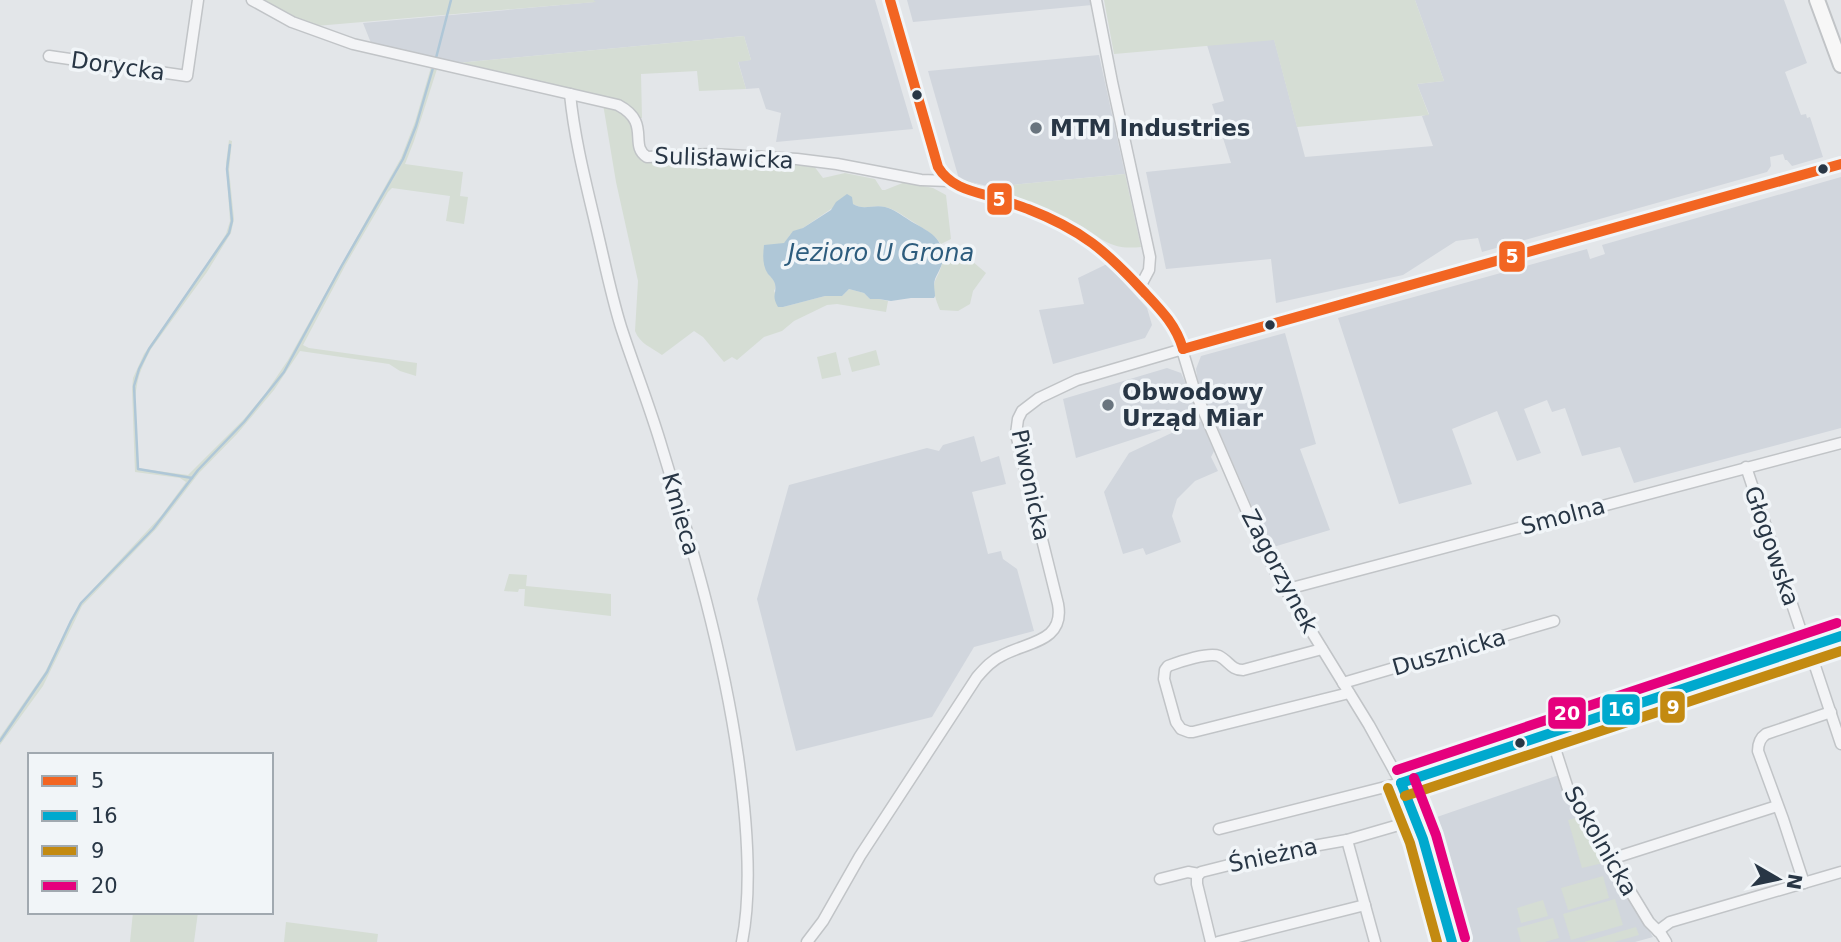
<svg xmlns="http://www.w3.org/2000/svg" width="1841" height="942" font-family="'DejaVu Sans',sans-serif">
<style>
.built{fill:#d1d6dd}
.green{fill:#d5ddd4}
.water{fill:#afc7d7}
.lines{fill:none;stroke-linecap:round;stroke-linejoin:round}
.stream{stroke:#afc7d7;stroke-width:2.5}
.street-casing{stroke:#c1c4c7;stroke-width:13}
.secondary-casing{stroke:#c1c4c7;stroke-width:18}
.street{stroke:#f3f4f6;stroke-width:10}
.secondary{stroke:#f7f7f7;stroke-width:14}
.bus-1-casing{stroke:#f1f5f8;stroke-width:16}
.bus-2-casing{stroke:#f1f5f8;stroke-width:16}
.bus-3-casing{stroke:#f1f5f8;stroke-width:16}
.bus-4-casing{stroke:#f1f5f8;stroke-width:16}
.bus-1{stroke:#f26522;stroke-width:10}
.bus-2{stroke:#00a9ce;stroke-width:10}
.bus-3{stroke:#c38a11;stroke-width:10}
.bus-4{stroke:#e5007d;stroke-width:10}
.bus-dot{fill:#283645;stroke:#f1f5f8;stroke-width:2.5}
.poi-dot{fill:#69747e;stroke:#f1f5f8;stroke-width:2.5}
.labels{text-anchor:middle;stroke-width:7;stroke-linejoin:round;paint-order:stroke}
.street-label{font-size:23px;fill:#283645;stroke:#f1f5f8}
.poi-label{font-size:23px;font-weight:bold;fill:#283645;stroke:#f1f5f8;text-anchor:start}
.water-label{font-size:24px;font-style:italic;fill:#2d5c7d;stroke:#f1f5f8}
.line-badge{stroke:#f1f5f8;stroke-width:2.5}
.badge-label{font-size:19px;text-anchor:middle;font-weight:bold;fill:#fff}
</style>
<rect width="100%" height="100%" fill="#e3e6e9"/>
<g class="built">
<polygon points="593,0 875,0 913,129 776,142 781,113 766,109 759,88 746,89 738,61 751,60 744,36 457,63 371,43 363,23 594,2"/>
<polygon points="907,0 1091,0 1092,5 913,22"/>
<polygon points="1415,0 1784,0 1807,63 1785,72 1801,115 1806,114 1807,118 1810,117 1823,157 1792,166 1787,160 1785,160 1783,154 1770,157 1771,166 1767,172 1482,252 1478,238 1456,241 1403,275 1276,303 1271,259 1166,269 1146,172 1231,163 1212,104 1224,101 1207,45 1274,39 1305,157 1433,146 1422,116 1429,114 1417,84 1444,81"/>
<polygon points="1099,55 1125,174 991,187 959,179 928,71"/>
<polygon points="1841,177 1841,428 1634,483 1620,447 1582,456 1565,408 1552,412 1547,400 1524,409 1541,453 1517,461 1497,411 1452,429 1472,484 1399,504 1338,318 1587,249 1590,259 1605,254 1602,245"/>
<polygon points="1107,264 1147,308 1152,325 1145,338 1053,364 1039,310 1084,304 1078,278"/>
<polygon points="1285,333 1316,444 1300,449 1330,530 1270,548 1198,383 1196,369 1201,356"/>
<polygon points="1167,368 1181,373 1196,407 1198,418 1076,458 1063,399"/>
<polygon points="1201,421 1214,451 1211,457 1218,471 1195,481 1177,499 1172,516 1181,542 1146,555 1143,548 1123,554 1104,492 1129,453 1180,429 1191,429"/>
<polygon points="974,436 981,462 999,456 1006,484 972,492 988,554 1001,551 1003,559 1017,569 1034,631 974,647 932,717 796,751 757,599 789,485 927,448 939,451 943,445"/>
<polygon points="1559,775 1563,788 1653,937 1635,942 1468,942 1434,818"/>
</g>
<g class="green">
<polygon points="260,0 593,0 596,2 316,26 282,12"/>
<polygon points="1104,0 1415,0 1444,81 1417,84 1429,115 1297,127 1274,40 1114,54"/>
<path d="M744,36L751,60L738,62L746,89L699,91L697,71L641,74L642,118H639C632,109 619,101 608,98L457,63Z"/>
<path d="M431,67L437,69L414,141L405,164L463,172L460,196L468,197L464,224L446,221L450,196L392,188L388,192L346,264L303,345L309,348L417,363L416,376L400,371L389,364L300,351L274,390L237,434L199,473L157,528L82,606L43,686L0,745V737L45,672L79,604L161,516L186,482L180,478L135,472L132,390L133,378L144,354L204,268L226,234L230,221L226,163L229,140L232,141L229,170L234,219L231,233L207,272L151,349C145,361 139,372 137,385C132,408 137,444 139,468L143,469L188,475L244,419L265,394L288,360L401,158L415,122Z"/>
<path d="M603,104L611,105L632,119C634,132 632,153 645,161L723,158L806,164L814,166L823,178L845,173L875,179L882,190H885L905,182L933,188L946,195L951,239L941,244C932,232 922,228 910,220C902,215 895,209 885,207C873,204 864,211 853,204L834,207L803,228L790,235L784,244L770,245L767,272C772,278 778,283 774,291L783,307L825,296H842L849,289L864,293L870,299H879L888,301L886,312L837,304L827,305L794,321L782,331L764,337L737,360L732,357L724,362L703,337L694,331L662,355C651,347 640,344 635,331L638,281L616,182Z"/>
<path d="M1125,174L1141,247C1105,251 1100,234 1072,221C1045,208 1019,197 991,187Z"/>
<path d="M959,250L986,273L973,291L970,304L958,311L940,310C937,303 934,295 934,287C934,280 938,276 940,270C945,257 944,252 959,250Z"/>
<polygon points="1408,278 1404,282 1268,320 1247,323"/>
<polygon points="876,350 880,365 852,372 848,358"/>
<polygon points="836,352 841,375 822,379 817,357"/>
<polygon points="509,574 527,575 526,586 611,594 611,616 524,606 525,589 519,589 518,592 504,591"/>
<polygon points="1579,817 1607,862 1582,868 1568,820"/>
<polygon points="1603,876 1609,898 1568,910 1561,888"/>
<polygon points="1615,899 1623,925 1571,940 1563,914"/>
<polygon points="1543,900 1548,916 1521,923 1517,908"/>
<polygon points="133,912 198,912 194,942 130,942"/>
<polygon points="1553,918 1559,938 1545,942 1521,942 1517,928"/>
<polygon points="286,922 378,934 377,942 284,942"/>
<polygon points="1636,927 1639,935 1614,942 1584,942"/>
</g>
<path class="water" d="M847,194L852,197L853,204C864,211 873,204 885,207C894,209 901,215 909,220C923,229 940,234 943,253C944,264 939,270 935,279C933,285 935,290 935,296L934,298H911L891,301L879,299H870L864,293L849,289L842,296H825L783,307H778C771,295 777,294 775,284C774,280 771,277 768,274C762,265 763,255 764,245L784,243L793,231L803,228L831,210L836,202Z"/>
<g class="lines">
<g class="stream">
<polyline points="436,58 451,0"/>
<polyline points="192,478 138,469 134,386 139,369 149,349 229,233 232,221 227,169 230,145"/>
<polyline points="0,741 47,672 71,621 81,603 153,529 198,470 244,422 284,372 341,267 403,159 416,126 433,68"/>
</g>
<defs>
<g id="street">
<path d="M252,0L292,22L353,44L618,105C652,123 628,145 647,157L712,154L797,159L837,164L921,180L949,181L1030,210L1057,222L1080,234L1109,256L1165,314L1177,333L1194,389L1251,521L1278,577L1369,725L1401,783L1423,839L1452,942"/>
<polyline points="890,0 938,167 944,177 949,181"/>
<polyline points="1096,0 1112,82 1150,257 1149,270 1140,287"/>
<polyline points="49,56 187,76 198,0"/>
<path d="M570,94C575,144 588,191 599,239C606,269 612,298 621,327C634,367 650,407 662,448C693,549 723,652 738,757C746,813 753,887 742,942"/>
<polyline points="1746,467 1801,631 1812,657 1841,744"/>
<polyline points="1284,590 1841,443"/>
<path d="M1322,649L1243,670C1231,670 1229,661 1219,656C1209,652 1179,662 1168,666L1165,670L1164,679L1176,722L1181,729L1189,732H1193L1349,693"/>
<polyline points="1343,683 1554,621"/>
<polyline points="1550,733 1568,789 1649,922 1661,934 1666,942"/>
<polyline points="1219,829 1401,783 1841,636"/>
<polyline points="1347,840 1375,942"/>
<polyline points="1611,859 1777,806"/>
<polyline points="1160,879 1188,872 1199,874"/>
<path d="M1804,883L1783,819L1758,751C1758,743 1760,738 1766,734L1831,712"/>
<polyline points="1658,931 1670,922 1841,872"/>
<path d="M807,942L823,921L860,856L977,677C985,668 992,660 1003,655C1027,642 1065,642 1058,604L1016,434L1018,419L1022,411L1039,398L1077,380L1183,349L1841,164"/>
<polyline points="1211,942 1197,884 1197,877 1201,872 1285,851 1347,840 1416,820"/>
<polyline points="1218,942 1365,905"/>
</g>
<polyline id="secondary" points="1817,0 1841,65"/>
</defs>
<use href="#street" class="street-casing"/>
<use href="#secondary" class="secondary-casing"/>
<use href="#street" class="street"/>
<use href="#secondary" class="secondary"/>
<defs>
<g id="bus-1">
<path d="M890,0L938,167C950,187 971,191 993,197C1004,200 1016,205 1028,209C1082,230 1106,251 1144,292C1161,310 1176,325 1183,349"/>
<polyline points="1183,349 1841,164"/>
</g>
<g id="bus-2">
<polyline points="1401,783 1841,636"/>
<polyline points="1401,783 1423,839 1452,942"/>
</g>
<g id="bus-3">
<polyline points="1388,788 1410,843 1437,942"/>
<polyline points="1405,796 1841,651"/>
</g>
<g id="bus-4">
<polyline points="1397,770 1837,623"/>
<polyline points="1414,778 1436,835 1465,938"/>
</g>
</defs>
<use href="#bus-1" class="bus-1-casing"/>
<use href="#bus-2" class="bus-2-casing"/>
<use href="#bus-3" class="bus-3-casing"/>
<use href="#bus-4" class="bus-4-casing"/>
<use href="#bus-1" class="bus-1"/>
<use href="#bus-2" class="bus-2"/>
<use href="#bus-3" class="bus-3"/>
<use href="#bus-4" class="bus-4"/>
</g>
<g class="bus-dot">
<circle cx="917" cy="95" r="6"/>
<circle cx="1823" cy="169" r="6"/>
<circle cx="1270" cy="325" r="6"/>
<circle cx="1520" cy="743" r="6"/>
</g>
<g class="poi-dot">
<circle cx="1036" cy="128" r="7"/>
<circle cx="1108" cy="405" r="7"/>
</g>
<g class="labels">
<g class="street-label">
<text transform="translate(118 66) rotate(8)" y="8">Dorycka</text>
<text transform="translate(724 158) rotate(2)" y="8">Sulisławicka</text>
<text transform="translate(1031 485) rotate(78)" y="8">Piwonicka</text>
<text transform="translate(681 514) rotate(74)" y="8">Kmieca</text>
<text transform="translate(1563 516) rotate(-15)" y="8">Smolna</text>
<text transform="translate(1772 546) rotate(71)" y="8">Głogowska</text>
<text transform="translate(1280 571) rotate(62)" y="8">Zagorzynek</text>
<text transform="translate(1449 652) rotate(-16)" y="8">Dusznicka</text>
<text transform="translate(1601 841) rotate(60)" y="8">Sokolnicka</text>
<text transform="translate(1273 855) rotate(-12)" y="8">Śnieżna</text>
</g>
<g class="poi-label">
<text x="1050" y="136">MTM Industries</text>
<text x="1122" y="400">Obwodowy<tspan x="1122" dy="26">Urząd Miar</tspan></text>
</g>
<g class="water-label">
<text x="881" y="261">Jezioro U Grona</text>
</g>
</g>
<g class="line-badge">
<rect x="986" y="182" width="27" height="34" rx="7" fill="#f26522"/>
<rect x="1498" y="240" width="28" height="33" rx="7" fill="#f26522"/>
<rect x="1659" y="690" width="27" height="34" rx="7" fill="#c38a11"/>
<rect x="1601" y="693" width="40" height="33" rx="7" fill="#00a9ce"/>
<rect x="1547" y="696" width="40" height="34" rx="7" fill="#e5007d"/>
</g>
<g class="badge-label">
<text x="999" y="206">5</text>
<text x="1512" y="263">5</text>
<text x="1673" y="714">9</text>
<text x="1621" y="716">16</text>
<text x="1567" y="720">20</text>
</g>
<rect x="28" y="753" width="245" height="161" fill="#f1f5f8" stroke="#a1a9b0" stroke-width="2"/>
<rect x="42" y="776" width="35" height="10" fill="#f26522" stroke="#a1a9b0" stroke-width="2"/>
<text x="91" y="788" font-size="21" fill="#283645">5</text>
<rect x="42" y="811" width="35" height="10" fill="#00a9ce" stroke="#a1a9b0" stroke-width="2"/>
<text x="91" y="823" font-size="21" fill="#283645">16</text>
<rect x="42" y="846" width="35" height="10" fill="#c38a11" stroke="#a1a9b0" stroke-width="2"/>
<text x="91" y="858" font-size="21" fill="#283645">9</text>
<rect x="42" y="881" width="35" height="10" fill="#e5007d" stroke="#a1a9b0" stroke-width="2"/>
<text x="91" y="893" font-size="21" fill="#283645">20</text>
<g transform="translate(1778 879) rotate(99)" stroke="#f1f5f8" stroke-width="5" paint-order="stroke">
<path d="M0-5L12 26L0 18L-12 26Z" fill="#283645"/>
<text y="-10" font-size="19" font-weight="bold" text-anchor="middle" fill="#283645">N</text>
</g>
</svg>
